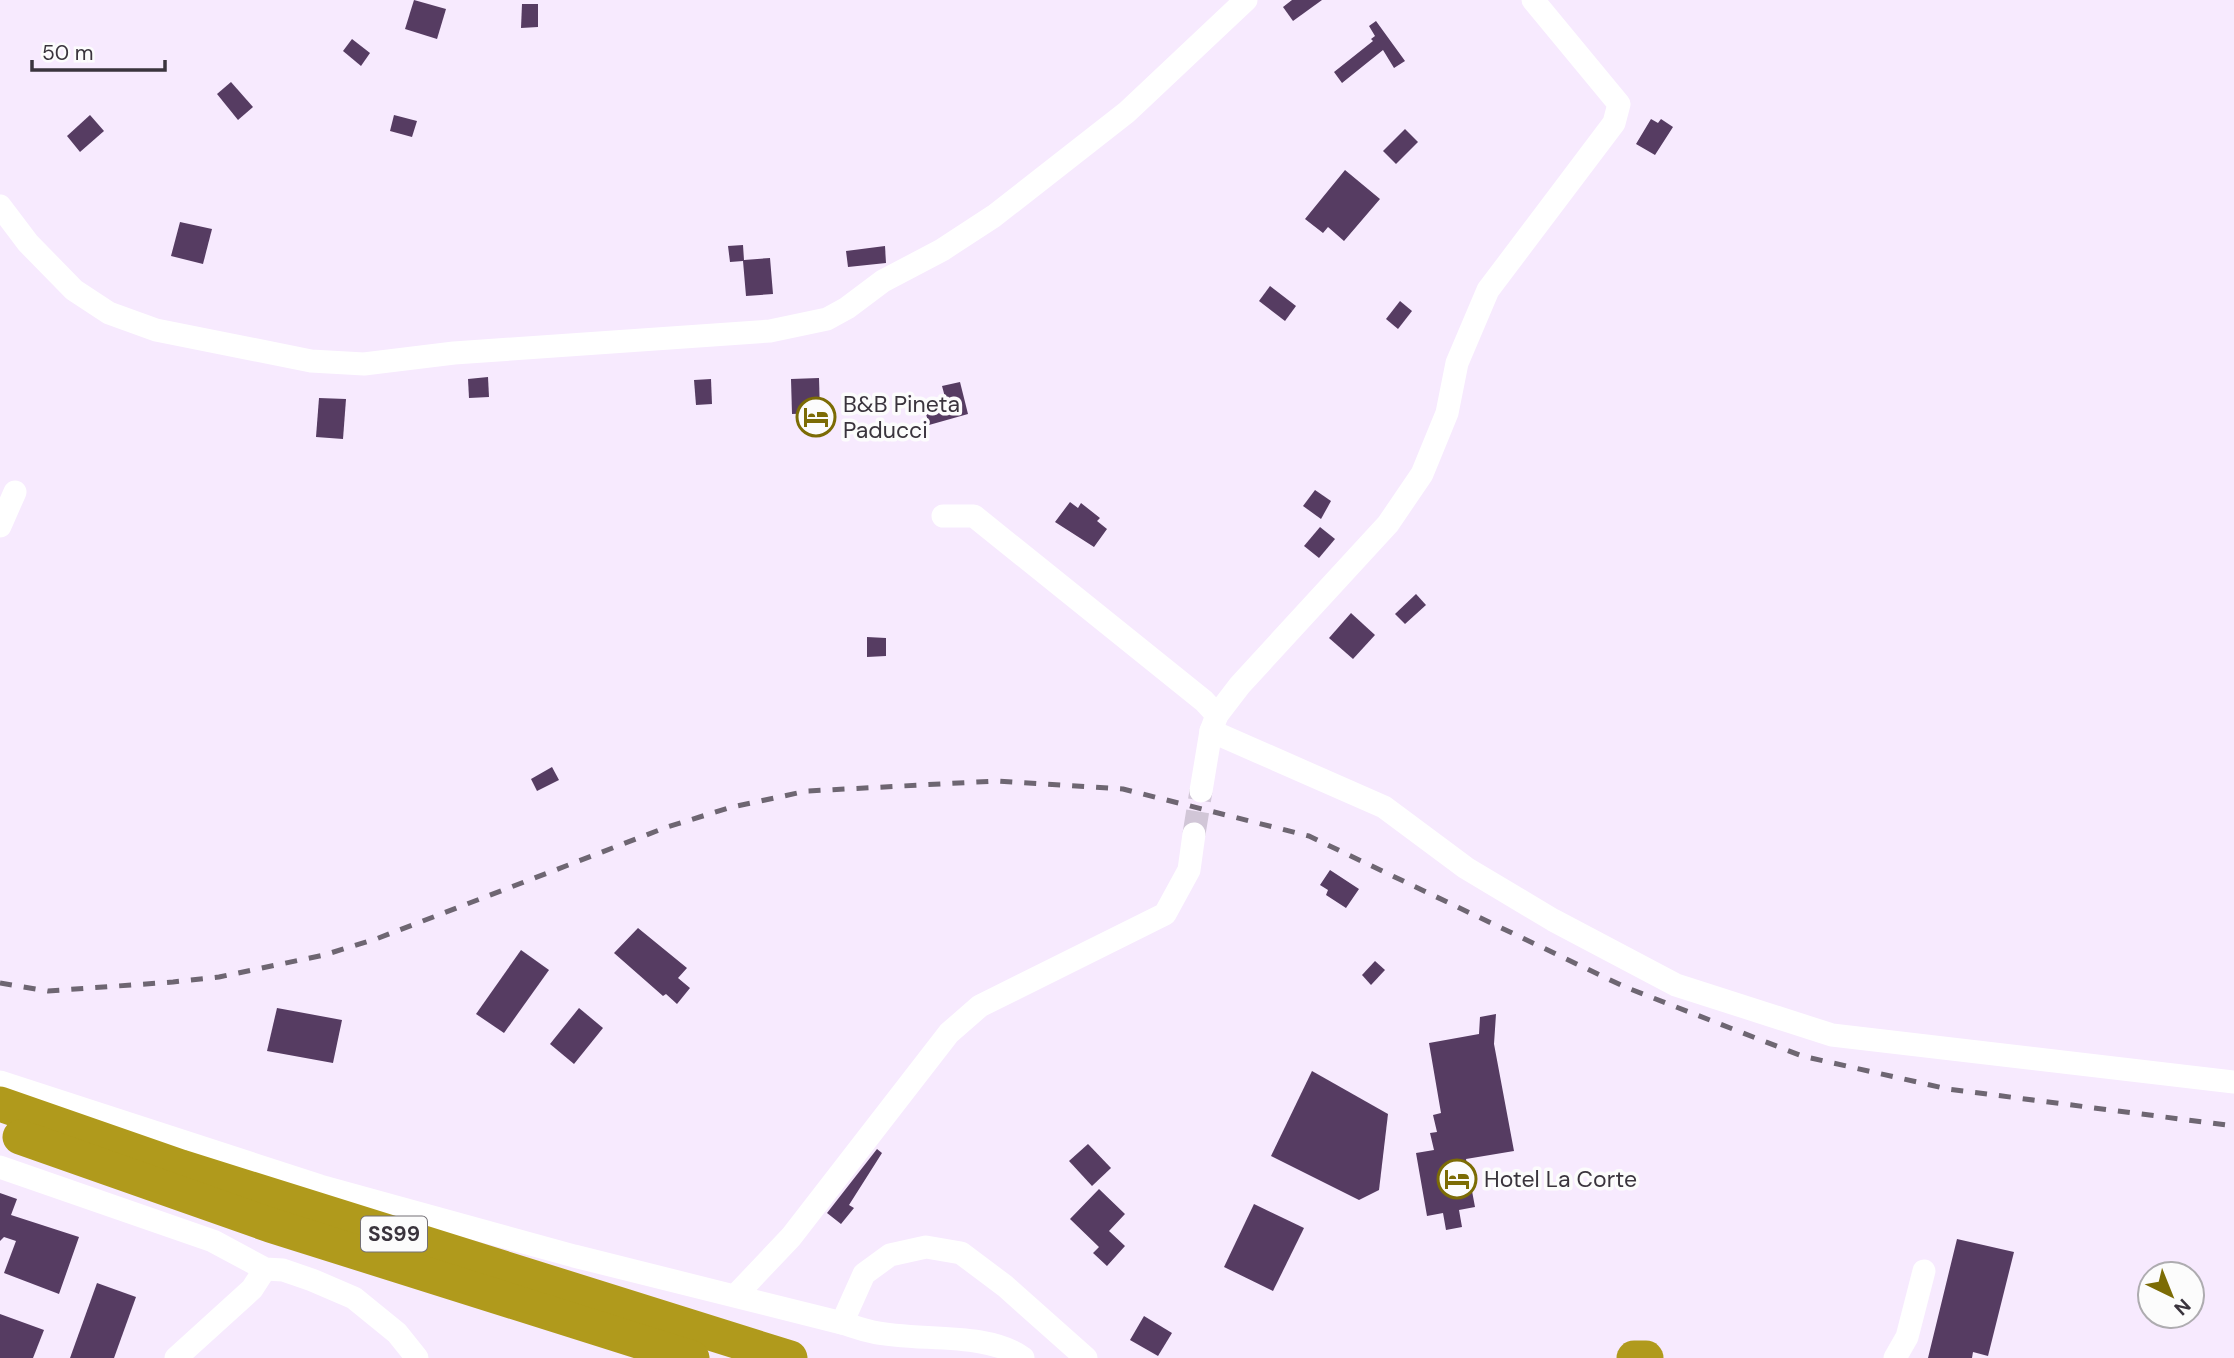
<svg xmlns="http://www.w3.org/2000/svg" width="2234" height="1358" font-family="'DM Sans',sans-serif">
<style>
.building{fill:#563c62}
.lines{fill:none;stroke-linecap:round;stroke-linejoin:round}
.minor-tunnel{stroke:#d1c6d7;stroke-width:23;stroke-dasharray:23 11;stroke-linecap:butt}
.minor{stroke:#fff;stroke-width:23}
.highway{stroke:#b09a1c;stroke-width:35}
.rail{stroke:#6e6672;stroke-width:5;stroke-dasharray:12 12;stroke-linecap:butt}
.labels{text-anchor:middle;stroke-width:7;stroke-linejoin:round;paint-order:stroke}
.shield{fill:#fcfcfc;stroke:#747076;stroke-width:2}
.shield-label{font-size:21px;font-weight:bold;fill:#3a343d}
.poi-label{font-size:23px;fill:#3a343d;stroke:#fcfcfc;text-anchor:start}
</style>
<rect width="100%" height="100%" fill="#f7eafe"/>
<g class="building">
<polygon points="414,0 446,9 437,39 405,29"/>
<polygon points="1292,0 1322,0 1293,21 1283,7"/>
<polygon points="522,4 538,4 538,27 521,28"/>
<polygon points="1376,21 1405,61 1394,68 1383,50 1342,83 1334,72 1373,41 1371,39 1375,36 1369,26"/>
<polygon points="352,39 370,53 361,66 343,51"/>
<polygon points="231,82 253,107 238,120 217,94"/>
<polygon points="90,115 104,131 80,152 67,136"/>
<polygon points="394,115 417,121 412,137 390,131"/>
<polygon points="1651,119 1658,123 1661,119 1673,127 1655,155 1636,144"/>
<polygon points="1405,129 1418,142 1396,164 1383,151"/>
<polygon points="1345,170 1380,199 1344,241 1328,227 1323,233 1305,219"/>
<polygon points="180,222 212,229 203,264 171,256"/>
<polygon points="743,245 744,260 770,258 773,294 746,296 743,261 730,262 728,246"/>
<polygon points="885,246 886,263 848,267 846,251"/>
<polygon points="1270,286 1296,306 1285,321 1259,301"/>
<polygon points="1400,301 1412,311 1398,329 1386,319"/>
<polygon points="488,377 489,397 469,398 468,379"/>
<polygon points="819,378 820,413 792,414 791,379"/>
<polygon points="711,379 712,404 696,405 694,380"/>
<polygon points="960,382 968,414 929,425 923,403 945,397 942,386"/>
<polygon points="319,398 346,399 343,439 316,437"/>
<polygon points="1315,490 1331,501 1321,519 1303,506"/>
<polygon points="1070,502 1078,508 1081,503 1100,518 1097,521 1107,529 1094,547 1055,522"/>
<polygon points="1320,527 1335,539 1319,558 1304,546"/>
<polygon points="1416,594 1426,605 1405,624 1395,614"/>
<polygon points="1351,613 1375,635 1353,659 1329,638"/>
<polygon points="867,637 886,638 886,656 867,657"/>
<polygon points="552,767 559,780 537,791 531,779"/>
<polygon points="1330,870 1359,889 1346,908 1326,895 1328,890 1320,885"/>
<polygon points="638,928 687,968 678,978 690,988 677,1004 666,994 663,996 614,953"/>
<polygon points="521,950 549,970 504,1033 476,1014"/>
<polygon points="1375,961 1385,970 1371,985 1362,975"/>
<polygon points="277,1008 342,1020 333,1063 267,1051"/>
<polygon points="579,1008 603,1028 574,1064 550,1044"/>
<polygon points="1496,1014 1494,1044 1514,1151 1466,1159 1475,1207 1459,1210 1462,1227 1446,1230 1443,1213 1427,1216 1416,1153 1434,1150 1430,1133 1437,1132 1433,1115 1441,1113 1429,1043 1479,1034 1480,1017"/>
<polygon points="1312,1071 1388,1114 1379,1190 1359,1200 1271,1156"/>
<polygon points="1088,1144 1111,1168 1092,1186 1069,1161"/>
<polygon points="877,1149 882,1153 849,1205 854,1208 841,1224 827,1213"/>
<polygon points="1099,1189 1125,1214 1109,1231 1125,1246 1107,1266 1093,1253 1099,1247 1070,1219"/>
<polygon points="0,1193 17,1199 11,1215 79,1237 59,1294 4,1273 16,1241 4,1237 0,1241"/>
<polygon points="1254,1204 1304,1228 1273,1291 1224,1267"/>
<polygon points="1957,1239 2014,1252 1988,1356 1973,1352 1972,1358 1928,1358"/>
<polygon points="97,1283 136,1297 114,1358 70,1358"/>
<polygon points="0,1314 44,1330 33,1358 0,1358"/>
<polygon points="1144,1316 1172,1333 1158,1356 1130,1340"/>
</g>
<g class="lines">
<polyline class="minor-tunnel" points="1194,834 1201,791"/>
<g class="minor">
<polyline points="0,206 28,243 74,290 109,313 156,330 311,361 364,364 454,353 770,331 827,319 847,308 883,281 942,250 994,216 1127,112 1246,0"/>
<polyline points="943,516 974,516 1204,701 1217,715"/>
<polyline points="0,526 15,492"/>
<polyline points="1211,731 1384,807 1466,868 1553,920 1676,985 1832,1035 2234,1082"/>
<polyline points="1201,791 1211,731 1217,715 1240,685 1388,524 1422,474 1447,413 1457,363 1488,290 1614,123 1619,104 1533,0"/>
<polyline points="0,1082 320,1186 574,1256 842,1323"/>
<polyline points="0,1167 213,1241 265,1269 283,1270 312,1280 354,1298 397,1333 417,1358"/>
<polyline points="736,1295 791,1237 949,1033 980,1006 1165,914 1189,870 1194,834"/>
<polyline points="176,1358 252,1289 265,1269"/>
<path d="M1023,1358C987,1331 917,1342 873,1332C863,1330 852,1326 842,1323L864,1274L890,1255L926,1247L961,1253L1005,1286L1086,1358"/>
<polyline points="1895,1358 1907,1337 1924,1271"/>
</g>
<g class="highway">
<polyline points="0,1104 181,1167 790,1358"/>
<polyline points="20,1137 270,1225 692,1358"/>
<polyline points="1634,1358 1646,1358"/>
</g>
<polyline class="rail" points="0,983 48,991 173,982 219,977 324,955 376,939 667,827 732,807 807,791 997,781 1123,789 1309,836 1625,987 1802,1056 1948,1089 2234,1126"/>
</g>
<defs>
<symbol id="hotel-ring" viewBox="-11 -11 22 22"><circle r="9.5" fill="#fcfcfc" stroke="#7c6c05" stroke-width="1.5"/><path d="M-6-4.5h1.5V1H6V5H4.5V3h-9V5H-6ZM-4 0a1.8 1.8 0 1 1 3.6 0ZM.5 0V-2.5h3Q6-2.5 6 0Z" fill="#7c6c05"/></symbol>
</defs>
<g fill-rule="evenodd">
<use href="#hotel-ring" x="794" y="395" width="44" height="44"/>
<use href="#hotel-ring" x="1435" y="1157" width="44" height="44"/>
</g>
<g class="labels">
<rect class="shield" x="361" y="1216.5" width="66" height="35" rx="5"/>
<g class="shield-label">
<text x="394" y="1241">SS99</text>
</g>
<g class="poi-label">
<text x="843" y="412">B&amp;B Pineta<tspan x="843" dy="26">Paducci</tspan></text>
<text x="1484" y="1187">Hotel La Corte</text>
</g>
</g>
<g transform="translate(2171 1295) rotate(137)"><circle r="33" fill="#fcfcfc" stroke="#aeacb0" stroke-width="2"/>
<path d="M0-5L12 26L0 18L-12 26Z" fill="#7c6c05"/>
<text y="-10" font-size="19" font-weight="bold" text-anchor="middle" fill="#3a343d">N</text>
</g>
<path d="M32 60v10h133v-10" fill="none" stroke="#3a343d" stroke-width="3.5"/>
<text x="42" y="60" font-size="21" fill="#3a343d" stroke="#fcfcfc" stroke-width="5" paint-order="stroke">50 m</text>
</svg>
